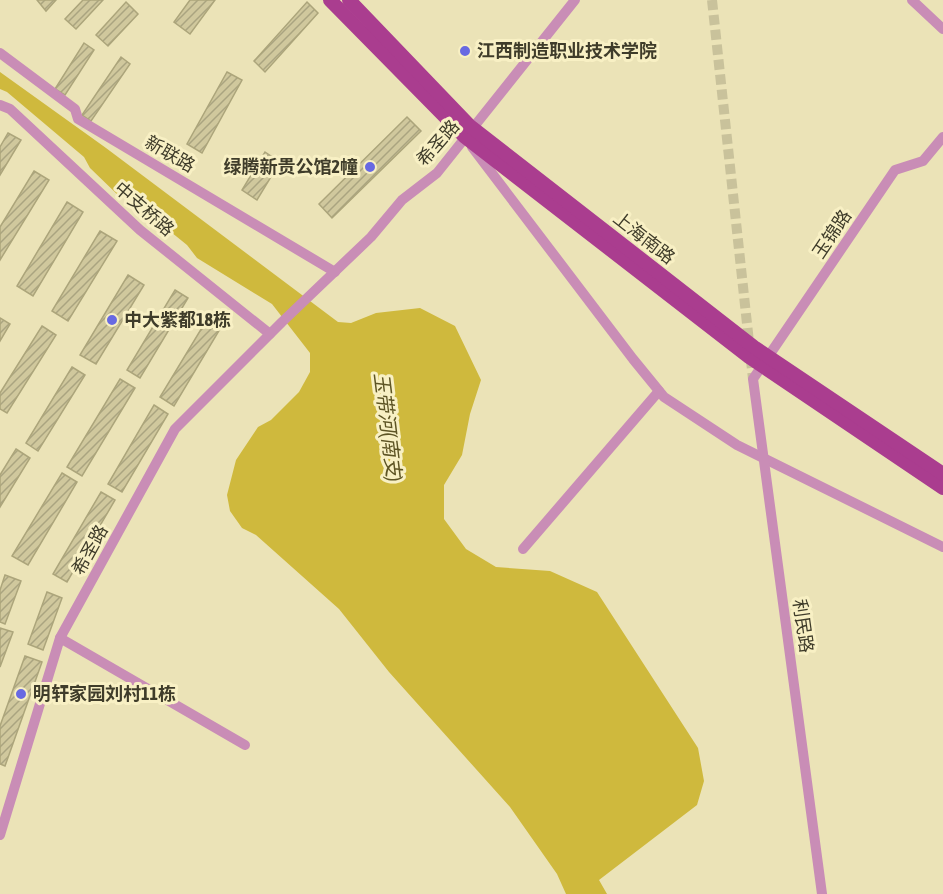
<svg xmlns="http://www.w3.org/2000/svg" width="943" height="894" font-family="'Asap Condensed','Noto Sans SC',sans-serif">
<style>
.water{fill:#cfb93d}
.building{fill:url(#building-hatch);stroke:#aca57b;stroke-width:1.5}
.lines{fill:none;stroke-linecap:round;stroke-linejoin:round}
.minor-tunnel{stroke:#c9c29b;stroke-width:10;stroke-dasharray:10 5;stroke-linecap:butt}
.minor{stroke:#c98db6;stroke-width:10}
.major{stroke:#aa3d8f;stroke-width:14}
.poi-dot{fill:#6869e2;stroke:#f8f0c4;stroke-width:2}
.labels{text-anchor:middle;stroke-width:6;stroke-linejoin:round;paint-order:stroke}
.poi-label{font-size:18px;font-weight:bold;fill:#3f3c2a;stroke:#f8f0c4;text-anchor:start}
.street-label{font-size:18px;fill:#3f3c2a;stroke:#f8f0c4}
.water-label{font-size:20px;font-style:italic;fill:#5d5424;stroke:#f8f0c4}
</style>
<defs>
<pattern id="building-hatch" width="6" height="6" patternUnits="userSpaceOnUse" patternTransform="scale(1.5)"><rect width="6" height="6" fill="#d0c89d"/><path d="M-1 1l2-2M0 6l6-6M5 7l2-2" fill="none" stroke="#aaa480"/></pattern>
</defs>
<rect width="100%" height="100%" fill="#ebe3b7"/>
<polygon class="water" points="0,72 106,148 338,322 351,323 376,313 420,308 455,326 481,380 470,414 462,455 444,485 444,519 466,549 496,567 550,571 597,592 698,748 704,781 697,805 599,880 607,894 566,894 557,874 510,807 389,672 339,609 256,535 242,528 230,511 227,495 236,460 258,427 271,420 299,392 310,372 310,353 272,304 197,258 187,245 124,194 120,197 90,168 84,157 7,92 0,89"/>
<g class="building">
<polygon points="37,0 56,0 46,11"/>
<polygon points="83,0 103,0 76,29 65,19"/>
<polygon points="190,0 215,0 190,34 174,22"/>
<polygon points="126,2 138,14 108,46 96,35"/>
<polygon points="307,2 318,13 265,72 254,61"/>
<polygon points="84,43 94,50 65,95 55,89"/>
<polygon points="121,57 130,64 91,121 82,115"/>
<polygon points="227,72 242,80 202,153 187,144"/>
<polygon points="407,117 421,131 332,218 319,204"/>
<polygon points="8,133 21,140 0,175 0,147"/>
<polygon points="265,152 280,162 257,200 242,190"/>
<polygon points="34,171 49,180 0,260 0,227"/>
<polygon points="67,202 83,212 33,296 17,286"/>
<polygon points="100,231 117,241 68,321 52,311"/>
<polygon points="128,275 144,285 96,364 80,355"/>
<polygon points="175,290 188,298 140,378 127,370"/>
<polygon points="0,318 10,324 0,341"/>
<polygon points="206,321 220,329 174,406 160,397"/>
<polygon points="42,326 56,335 7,413 0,409 0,393"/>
<polygon points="72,367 85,375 38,451 26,443"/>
<polygon points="120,379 135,388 82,476 67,467"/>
<polygon points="154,405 168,414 122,492 108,484"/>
<polygon points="16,449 30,458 0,507 0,475"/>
<polygon points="62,473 77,482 28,565 12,556"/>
<polygon points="101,492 115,500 67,582 53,574"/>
<polygon points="5,575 21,581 5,624 0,622 0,590"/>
<polygon points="47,592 62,598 43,650 28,644"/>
<polygon points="0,628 13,632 0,667"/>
<polygon points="25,656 42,662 5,766 0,764 0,726"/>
</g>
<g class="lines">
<polyline class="minor-tunnel" points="712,0 753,379"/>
<g class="minor">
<polyline points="912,0 943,29"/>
<polyline points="0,53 75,109 78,119 335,272"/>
<polyline points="0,105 10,109 140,230 270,334"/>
<polyline points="472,147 633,359 664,397 737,445 943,547"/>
<polyline points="523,549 659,391"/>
<polyline points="60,638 245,745"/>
<polyline points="0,835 60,638 175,429 282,322 371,237 402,200 437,173 575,0"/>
<polyline points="822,894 753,379 895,170 923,161 943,137"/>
</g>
<g class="major">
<polyline points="330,0 465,137 749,357 943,488"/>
<polyline points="349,0 470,126 754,347 943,474"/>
</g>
</g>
<g class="poi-dot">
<circle cx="465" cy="51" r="6"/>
<circle cx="370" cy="167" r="6"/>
<circle cx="112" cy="320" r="6"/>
<circle cx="21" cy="694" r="6"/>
</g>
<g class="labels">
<g class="poi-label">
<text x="477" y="57">江西制造职业技术学院</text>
<text x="358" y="173" text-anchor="end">绿腾新贵公馆2幢</text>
<text x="124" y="326">中大紫都18栋</text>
<text x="33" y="700">明轩家园刘村11栋</text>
</g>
<g class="street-label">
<text transform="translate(438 143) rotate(-49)" y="6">希圣路</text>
<text transform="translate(170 154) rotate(30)" y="6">新联路</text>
<text transform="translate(144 209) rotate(41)" y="6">中支桥路</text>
<text transform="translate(832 234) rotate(-56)" y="6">玉锦路</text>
<text transform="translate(644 238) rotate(38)" y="6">上海南路</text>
<text transform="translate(90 550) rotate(-61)" y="6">希圣路</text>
<text transform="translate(803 626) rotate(82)" y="6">利民路</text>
</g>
<g class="water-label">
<text transform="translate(388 427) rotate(83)" y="7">玉带河(南支)</text>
</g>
</g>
</svg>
